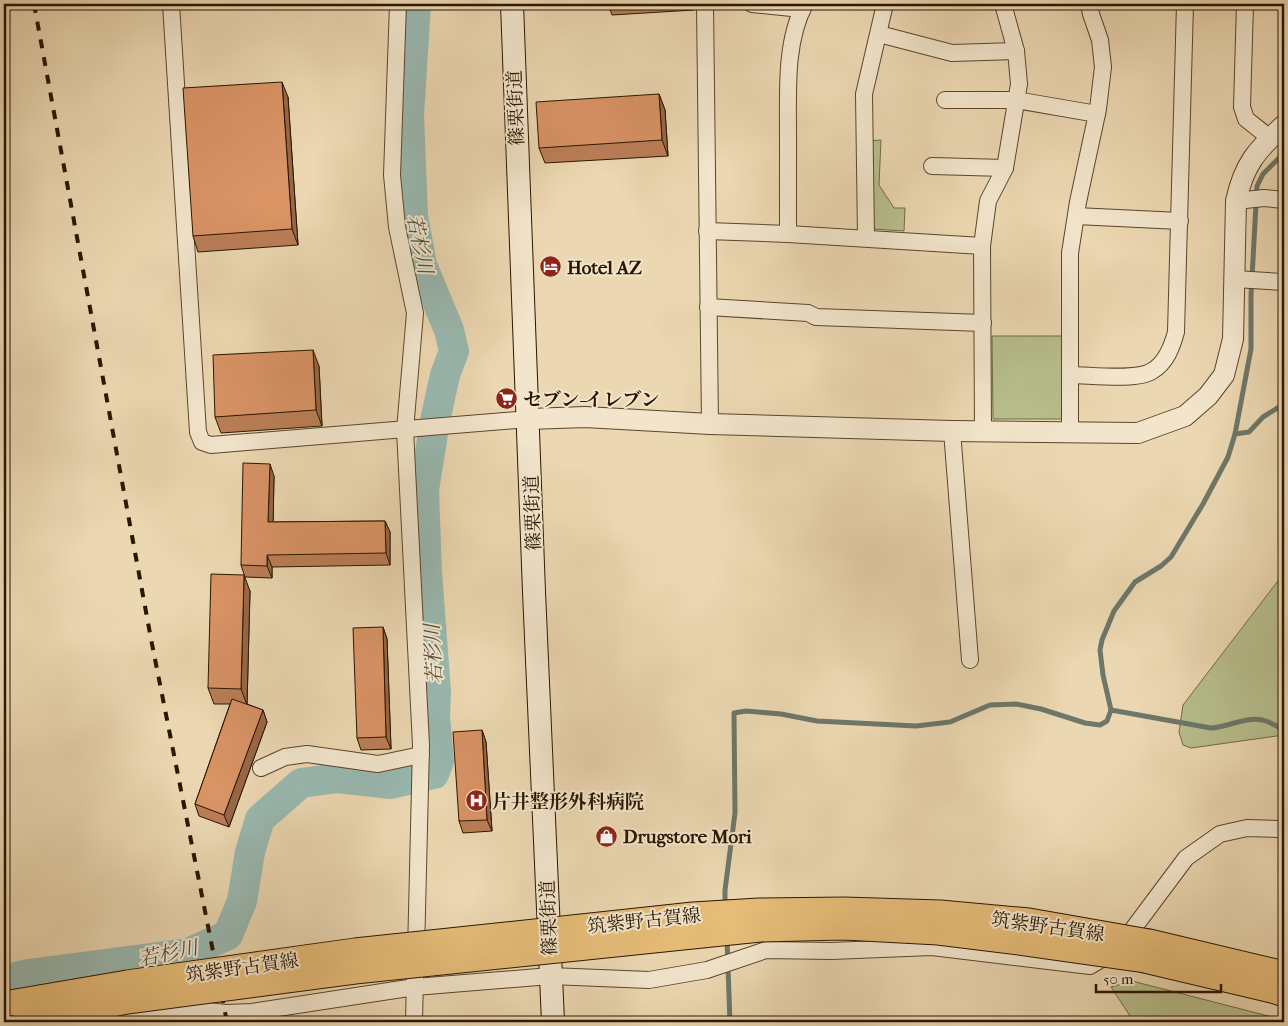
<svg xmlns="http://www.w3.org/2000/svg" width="1288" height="1026" font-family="'IM FELL French Canon','Noto Serif JP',serif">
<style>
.green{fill:#b7be8c;stroke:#706a46}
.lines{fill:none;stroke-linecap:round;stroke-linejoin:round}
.stream{stroke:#6d776a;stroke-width:5}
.river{stroke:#99b8b0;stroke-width:30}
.minor-casing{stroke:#5a462c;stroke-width:18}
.tertiary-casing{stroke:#5a462c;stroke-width:22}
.secondary-casing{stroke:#2a1600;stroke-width:24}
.primary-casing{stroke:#2a1600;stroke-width:27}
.minor{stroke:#f2e5cc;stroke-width:16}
.tertiary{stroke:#f2e5cc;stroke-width:20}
.secondary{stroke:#f2e5cc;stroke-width:22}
.primary{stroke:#e6bc78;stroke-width:25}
.rail{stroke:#2a1600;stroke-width:4;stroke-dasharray:9 9;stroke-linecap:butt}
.primary-bridge-casing{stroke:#2a1600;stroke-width:27;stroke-linecap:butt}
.primary-bridge{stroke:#e6bc78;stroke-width:25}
.wall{fill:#bb7e57;stroke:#2a1600}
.shaded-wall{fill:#986747;stroke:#2a1600}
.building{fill:#d99365;stroke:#2a1600}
.labels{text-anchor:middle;stroke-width:4;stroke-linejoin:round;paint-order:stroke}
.street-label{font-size:19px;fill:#2a1600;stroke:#f2e5cc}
.poi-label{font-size:19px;font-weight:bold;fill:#2a1600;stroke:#f2e5cc;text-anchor:start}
.water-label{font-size:20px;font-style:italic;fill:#514f3e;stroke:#f2e5cc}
</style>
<rect width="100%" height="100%" fill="#ebd7b1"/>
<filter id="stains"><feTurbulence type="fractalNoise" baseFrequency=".004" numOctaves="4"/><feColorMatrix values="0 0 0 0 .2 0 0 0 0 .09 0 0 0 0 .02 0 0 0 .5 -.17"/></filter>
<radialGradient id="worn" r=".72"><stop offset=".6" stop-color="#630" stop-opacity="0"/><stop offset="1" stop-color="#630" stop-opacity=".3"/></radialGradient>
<g class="green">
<polygon points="881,140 879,185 894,208 905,208 904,231 872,229 869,141"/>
<polygon points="992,336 1064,336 1065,419 993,419"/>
<polygon points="1284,573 1284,735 1191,748 1183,745 1179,732 1183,705"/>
<polygon points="1132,981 1284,1020 1284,1022 1134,1022 1111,987"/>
</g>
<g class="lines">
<g class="stream">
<polyline points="1235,434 1251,349 1251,296 1257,186 1263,174 1284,153"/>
<path d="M1111,710L1211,728C1229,727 1248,715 1266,721C1272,723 1278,727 1284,730"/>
<polyline points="725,907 725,890 735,813 734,713 746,711 781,714 817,721 916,726 950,722 990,705 1016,704 1041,709 1085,723 1100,725 1107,721 1111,710 1103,675 1100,650 1102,640 1114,611 1135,582 1161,566 1171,557 1203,504 1228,457 1235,434 1249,432 1263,417 1284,404"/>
<polyline points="727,940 730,1022"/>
</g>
<polyline class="river" points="4,980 28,974 188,953 228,935 242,901 250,852 260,819 301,783 338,778 391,784 434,774 439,761 435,716 436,692 427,572 424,490 435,421 445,375 454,351 449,330 422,265 413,216 409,115 416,4"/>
<defs>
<g id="minor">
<polyline points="171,4 198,432 202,442 211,445 529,419"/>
<polyline points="398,4 392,175 397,227 415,313 405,430 421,745 416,953"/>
<polyline points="705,4 710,424"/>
<polyline points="752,4 792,8 801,12"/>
<polyline points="1245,4 1242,107 1246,119 1270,138"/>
<polyline points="879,34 952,53 1016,51"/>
<polyline points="945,100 1016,100 1097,114"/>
<polyline points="932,166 1005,168"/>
<polyline points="1236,201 1264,198 1284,200"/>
<polyline points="1076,216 1180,221"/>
<polyline points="707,231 788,234 982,246"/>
<path d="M788,234C788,200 788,166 788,133C788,91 785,41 805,4"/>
<polyline points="866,238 864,94 885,4"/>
<polyline points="1235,279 1284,282"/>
<polyline points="708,307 808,313 816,317 983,323"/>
<path d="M1071,375C1090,375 1137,381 1152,371C1166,363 1172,347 1176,332L1185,4"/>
<polyline points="952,431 970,660"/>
<polyline points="983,431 982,246 988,201 1005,168 1019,84 1016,51 1003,4"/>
<polyline points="1070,432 1070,253 1078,202 1098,109 1103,67 1100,40 1091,14 1089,4"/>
<polyline points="261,768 285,757 307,754 378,764 421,755"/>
<polyline points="93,1022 181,1008 226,1013 252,1012 415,987 550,976 649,980 707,970 766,950 831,951 932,947 1090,966 1118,949 1186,858 1220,834 1247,828 1278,829 1284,831"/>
<polyline points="414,1022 415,977"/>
</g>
<path id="tertiary" d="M529,419L585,417L710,424L952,431L1138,433L1185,416L1208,396L1224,375L1233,339L1236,201C1244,164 1257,150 1284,125"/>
<polyline id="secondary" points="512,4 534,592 553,1022"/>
<g id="primary">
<polyline points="1149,942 1284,974"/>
<polyline points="1145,960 1272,990 1284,994"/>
</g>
</defs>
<use href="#minor" class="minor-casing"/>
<use href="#tertiary" class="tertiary-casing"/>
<use href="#secondary" class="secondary-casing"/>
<use href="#primary" class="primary-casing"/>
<use href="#minor" class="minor"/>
<use href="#tertiary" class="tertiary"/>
<use href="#secondary" class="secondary"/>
<use href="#primary" class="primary"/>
<polyline class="rail" points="34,4 151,639 227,1022"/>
<defs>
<g id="primary-bridge">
<polyline points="4,1004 127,983 355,951 693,915 759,911 844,910 940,913 1029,921 1149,942"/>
<polyline points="24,1022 127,1001 355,971 760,929 844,927 938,932 1026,943 1145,960"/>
</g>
</defs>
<use href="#primary-bridge" class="primary-bridge-casing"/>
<use href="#primary-bridge" class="primary-bridge"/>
</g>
<g class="wall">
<polygon points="608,4 694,4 694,10 612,15"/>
<polygon points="659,94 665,110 668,156 545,163 539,148"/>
<polygon points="288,97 298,245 198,252 193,236"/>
<polygon points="319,366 322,426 221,433 215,417"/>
<polygon points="274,476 273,522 385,521 390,532 390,565 272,567 272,578 245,577 241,565"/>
<polygon points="250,591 247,704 263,710 267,722 229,827 199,816 195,804 230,704 214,704 208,688"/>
<polygon points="383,627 387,639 391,749 361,750 357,738"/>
<polygon points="482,730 486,742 492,831 463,833 459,821"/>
</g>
<g class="shaded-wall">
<polygon points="282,82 288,97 298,245 292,229"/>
<polygon points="659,94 665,110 668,156 662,140"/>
<polygon points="313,350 319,366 322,426 316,410"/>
<polygon points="270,464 274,476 273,534 268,522"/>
<polygon points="385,521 390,532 390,565 386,553"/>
<polygon points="267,555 272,567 272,578 267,566"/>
<polygon points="244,575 250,591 247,705 241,689"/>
<polygon points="383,627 387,639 391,749 386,737"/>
<polygon points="263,710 267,722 229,827 224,815"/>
<polygon points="482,730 486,742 492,831 487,820"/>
</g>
<g class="building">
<polygon points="282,82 292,229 193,236 183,88"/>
<polygon points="659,94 662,140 539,148 536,102"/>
<polygon points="313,350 316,410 215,417 213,355"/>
<polygon points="243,463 270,464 268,522 385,521 386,553 267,555 267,566 241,565"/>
<polygon points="211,574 244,575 241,689 208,688"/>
<polygon points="383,627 386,737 357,738 353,628"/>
<polygon points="232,699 263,710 224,815 195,804"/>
<polygon points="482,730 487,820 459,821 453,732"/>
</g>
<defs>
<symbol id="hotel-disc" viewBox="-11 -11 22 22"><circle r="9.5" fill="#8f2418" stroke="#f2e5cc"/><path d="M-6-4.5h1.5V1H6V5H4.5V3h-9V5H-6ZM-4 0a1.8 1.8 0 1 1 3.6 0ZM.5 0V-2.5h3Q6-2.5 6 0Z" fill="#fff"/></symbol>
<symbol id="supermarket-disc" viewBox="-11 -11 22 22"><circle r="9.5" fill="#8f2418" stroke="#f2e5cc"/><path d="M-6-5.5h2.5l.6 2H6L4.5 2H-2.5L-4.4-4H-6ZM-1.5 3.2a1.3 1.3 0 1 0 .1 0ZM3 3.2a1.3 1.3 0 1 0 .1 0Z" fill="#fff"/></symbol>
<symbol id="hospital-disc" viewBox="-11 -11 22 22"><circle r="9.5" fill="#8f2418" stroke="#f2e5cc"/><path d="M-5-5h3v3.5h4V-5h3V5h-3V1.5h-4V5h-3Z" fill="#fff"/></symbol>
<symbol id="shop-disc" viewBox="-11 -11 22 22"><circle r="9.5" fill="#8f2418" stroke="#f2e5cc"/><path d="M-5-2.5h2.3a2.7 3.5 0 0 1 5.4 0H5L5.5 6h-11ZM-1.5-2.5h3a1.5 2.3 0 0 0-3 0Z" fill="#fff"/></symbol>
</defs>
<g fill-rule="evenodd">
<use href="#hotel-disc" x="538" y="254" width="25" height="25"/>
<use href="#supermarket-disc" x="494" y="386" width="25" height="25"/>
<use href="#hospital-disc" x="464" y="788" width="25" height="25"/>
<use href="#shop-disc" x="594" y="824" width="25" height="25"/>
</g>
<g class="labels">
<g class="street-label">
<text transform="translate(515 108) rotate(-92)" y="7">篠栗街道</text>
<text transform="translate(532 513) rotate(-92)" y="7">篠栗街道</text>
<text transform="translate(548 918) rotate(-92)" y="7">篠栗街道</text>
<text transform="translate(644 920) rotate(-6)" y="7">筑紫野古賀線</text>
<text transform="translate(1048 926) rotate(8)" y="7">筑紫野古賀線</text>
<text transform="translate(242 967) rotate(-8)" y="7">筑紫野古賀線</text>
</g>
<g class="poi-label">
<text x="567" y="274">Hotel AZ</text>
<text x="523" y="406">セブン-イレブン</text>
<text x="492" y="808">片井整形外科病院</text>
<text x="623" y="843">Drugstore Mori</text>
</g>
<g class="water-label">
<text transform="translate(420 244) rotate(78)" y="7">若杉川</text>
<text transform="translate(433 654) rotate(-93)" y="7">若杉川</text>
<text transform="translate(168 953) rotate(-12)" y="7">若杉川</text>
</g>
</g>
<rect width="1288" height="1026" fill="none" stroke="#ebd7b1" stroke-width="20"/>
<rect x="5" y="5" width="1278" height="1016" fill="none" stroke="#2a1600" stroke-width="2.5"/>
<rect x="10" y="10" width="1268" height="1006" fill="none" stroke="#2a1600"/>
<path d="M1096 984v8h125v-8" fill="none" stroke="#2a1600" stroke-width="2.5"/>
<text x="1103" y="984" font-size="15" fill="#2a1600" stroke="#f2e5cc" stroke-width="4" paint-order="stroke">50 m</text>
<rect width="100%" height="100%" filter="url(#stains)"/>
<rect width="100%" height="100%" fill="url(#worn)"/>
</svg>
